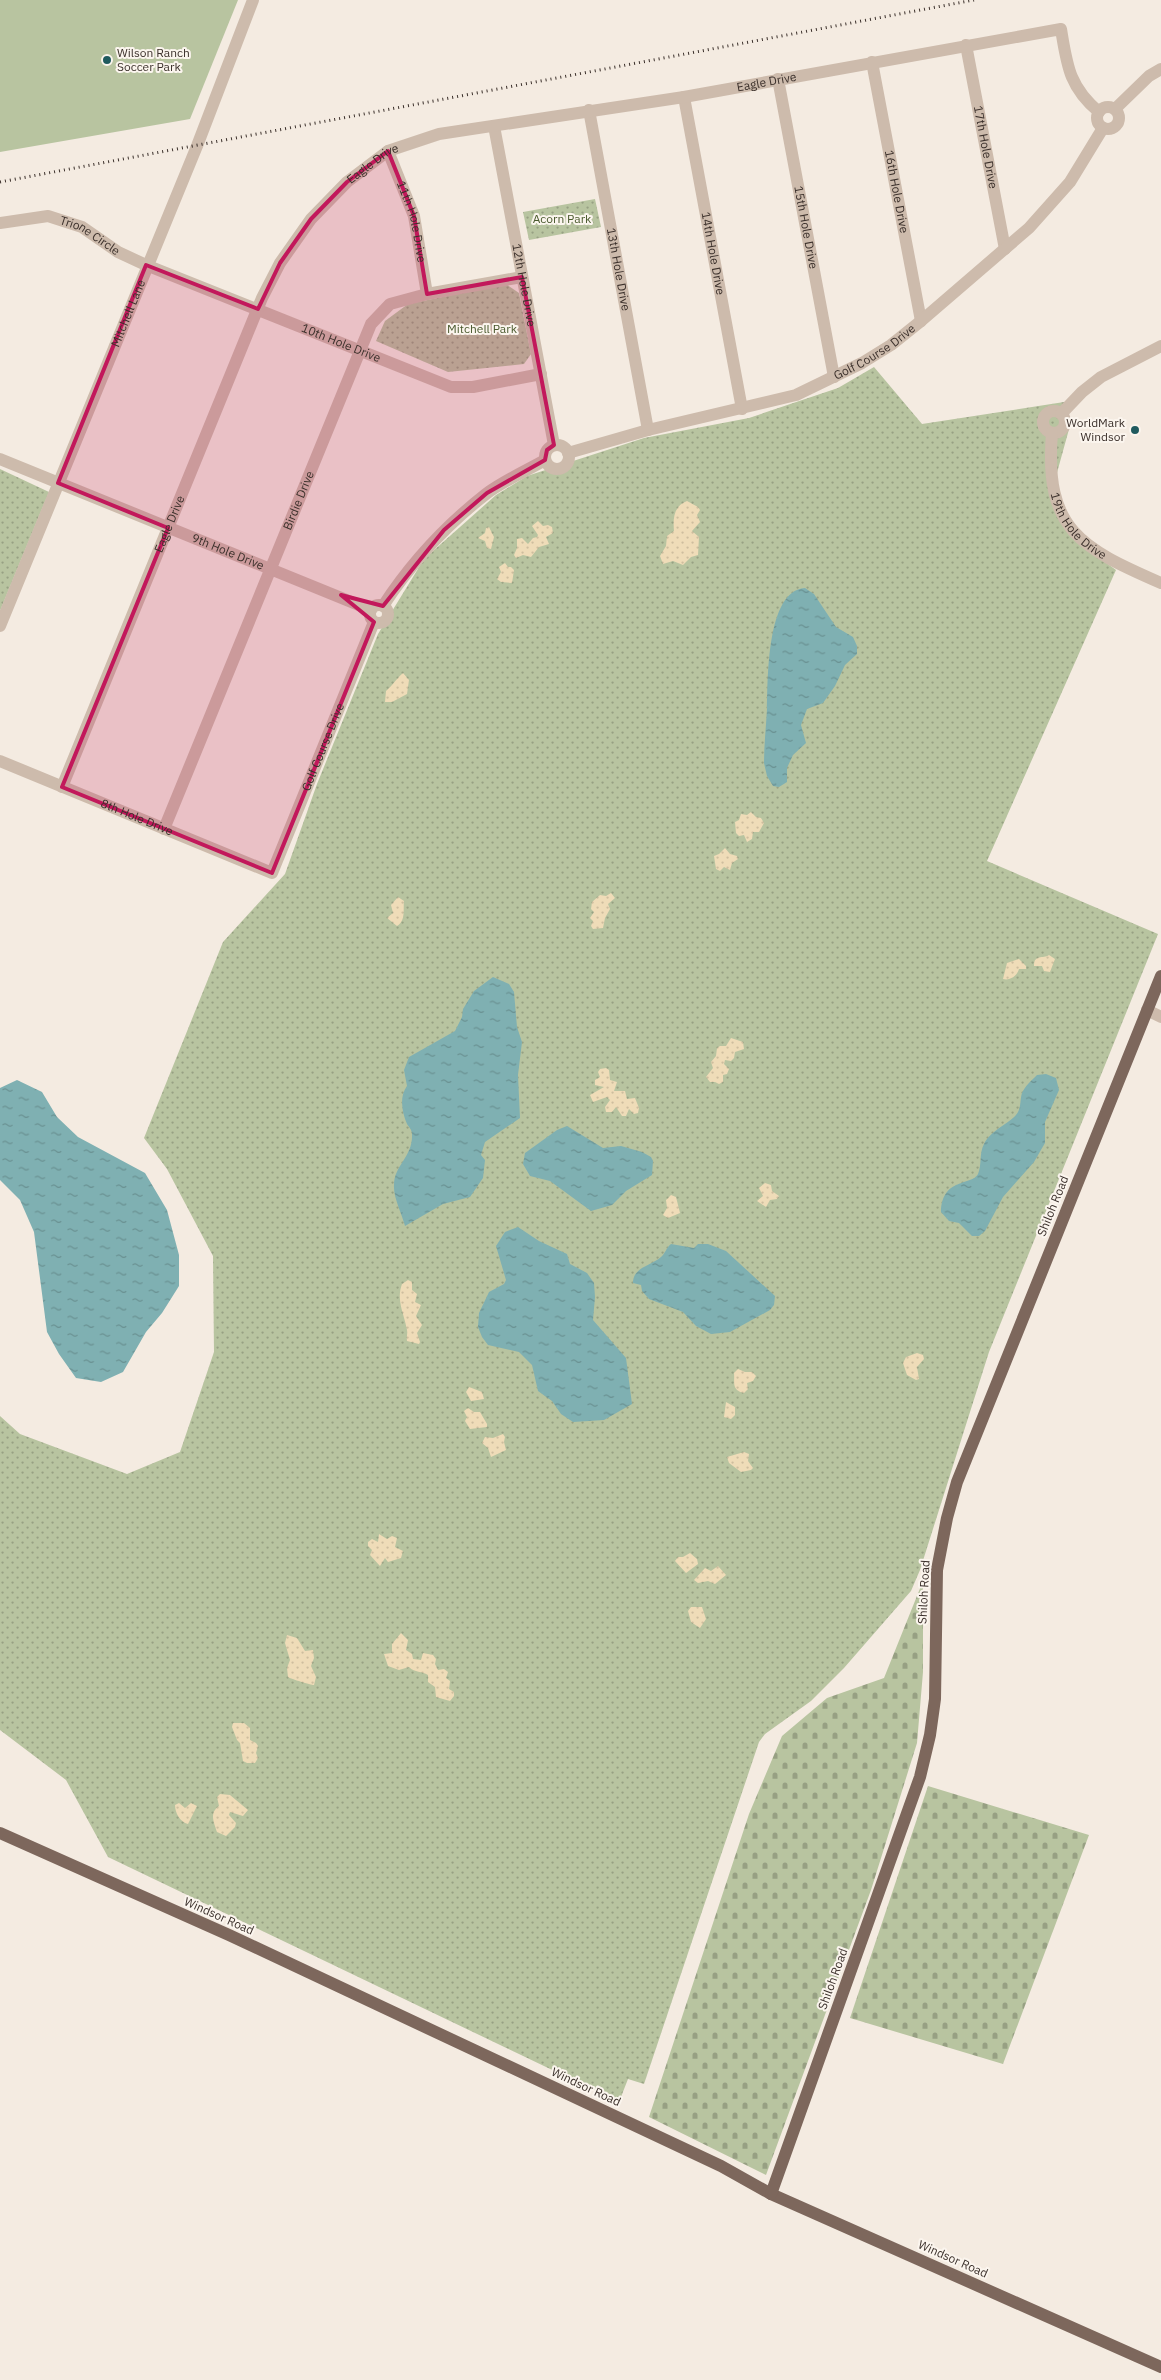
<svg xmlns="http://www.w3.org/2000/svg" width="1161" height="2380" font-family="'IBM Plex Sans',sans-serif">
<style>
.grass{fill:url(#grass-dots)}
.sand{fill:url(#sand-dots)}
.cemetery{fill:url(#cemetery-stones)}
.pitch{fill:#b8c4a0}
.water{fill:url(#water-ripples)}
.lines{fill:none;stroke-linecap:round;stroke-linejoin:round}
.minor{stroke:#cdbbac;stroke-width:12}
.major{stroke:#7d675c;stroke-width:12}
.rail{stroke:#3b302b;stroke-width:3;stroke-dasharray:1 4;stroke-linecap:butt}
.marked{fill:#c2185b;fill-opacity:0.2;stroke:#c2185b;stroke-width:4;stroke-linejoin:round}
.poi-dot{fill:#1f5a5e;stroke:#fbf5ee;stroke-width:2}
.labels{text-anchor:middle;stroke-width:4;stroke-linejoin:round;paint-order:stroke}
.poi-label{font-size:12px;fill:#3b302b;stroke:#fbf5ee;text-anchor:start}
.street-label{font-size:12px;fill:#3b302b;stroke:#fbf5ee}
.park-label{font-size:12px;fill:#4a5a2e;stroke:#fbf5ee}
</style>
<defs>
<pattern id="grass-dots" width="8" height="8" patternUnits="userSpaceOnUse" patternTransform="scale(1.25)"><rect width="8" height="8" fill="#b8c4a0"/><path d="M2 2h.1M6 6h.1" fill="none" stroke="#97a083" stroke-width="1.8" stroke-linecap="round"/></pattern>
<pattern id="sand-dots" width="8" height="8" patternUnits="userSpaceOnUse" patternTransform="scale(1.25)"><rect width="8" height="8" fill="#efdcb8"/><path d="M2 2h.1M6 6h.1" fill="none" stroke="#cebd9e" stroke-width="1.8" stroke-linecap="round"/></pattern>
<pattern id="cemetery-stones" width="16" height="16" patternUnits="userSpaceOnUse" patternTransform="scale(1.25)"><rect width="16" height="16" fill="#b8c4a0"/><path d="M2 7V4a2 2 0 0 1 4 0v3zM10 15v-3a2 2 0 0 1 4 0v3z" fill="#97a083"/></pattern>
<pattern id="water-ripples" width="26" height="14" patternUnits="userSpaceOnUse" patternTransform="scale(1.25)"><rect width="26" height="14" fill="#7fb0b2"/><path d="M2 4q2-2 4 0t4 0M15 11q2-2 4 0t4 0" fill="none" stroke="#699091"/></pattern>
</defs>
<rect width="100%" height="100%" fill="#f4ebe1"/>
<g class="grass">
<polygon points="595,199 601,227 529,240 523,212"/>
<polygon points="506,284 519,293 531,354 524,364 448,372 376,341 385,321 408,304"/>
<polygon points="874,367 922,424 1064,402 1071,422 1050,498 1074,539 1116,570 987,861 1158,934 989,1352 920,1570 911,1591 844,1668 811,1701 765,1734 759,1742 644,2084 628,2079 619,2102 108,1857 66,1780 0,1730 0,1416 20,1434 127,1474 180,1452 214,1352 213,1256 167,1169 144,1138 223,942 285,874 317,784 378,634 424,559 496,495 527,476 644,438 749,418 838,388"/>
<polygon points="0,469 49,492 0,611"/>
</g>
<g class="sand">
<path d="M687,501L698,507L700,510L697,515L700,522L692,531L699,537L698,555L691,557L683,565L673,561L663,564L660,556L666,546L667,536L674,531C673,520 673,506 687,501Z"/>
<polygon points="538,521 543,526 548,525 552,527 553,533 546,537 549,544 539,547 531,557 523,555 516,558 514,555 517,548 517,539 522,538 528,544 533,538 537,537 538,535 532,526"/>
<polygon points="489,527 494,537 491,549 487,548 485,541 478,538 485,533 486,528"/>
<polygon points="505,563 508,567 511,567 514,570 512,583 501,582 497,579 501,572 499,567"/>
<path d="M403,673L409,680L407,694L392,702H385L386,691C393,685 396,679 403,673Z"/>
<polygon points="751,812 756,817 761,818 764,823 759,832 753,832 752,839 747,842 744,835 739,836 736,833 735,822 739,820 741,814 747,815"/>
<polygon points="725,848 730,854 737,856 738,859 732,863 730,870 724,867 720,871 716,869 714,856 719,854"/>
<polygon points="611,893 615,898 608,904 610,909 605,918 603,928 593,929 591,926 593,921 590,918 594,912 591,909 592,902 600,895 606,896"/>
<path d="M398,897L404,901C403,909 406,921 397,926L387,918L393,913L391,905Z"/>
<path d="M1049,955L1055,959L1050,972L1044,971L1042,966H1034C1034,954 1043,959 1049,955Z"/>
<path d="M1019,959L1026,966V969H1019C1017,976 1010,981 1003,979L1007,963Z"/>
<polygon points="731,1038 743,1042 744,1049 735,1052 734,1058 731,1061 725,1060 724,1064 729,1069 727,1074 723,1075 723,1082 719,1084 715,1082 710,1082 706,1077 713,1068 711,1062 716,1056 717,1048 720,1046 726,1046"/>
<polygon points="606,1068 609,1070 610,1080 617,1082 614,1091 625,1091 627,1099 635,1098 639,1108 638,1113 634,1114 629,1109 626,1116 622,1116 616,1107 612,1112 606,1112 605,1107 610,1100 607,1097 593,1102 590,1095 604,1087 595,1085 595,1080 600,1077 598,1072 600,1069"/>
<polygon points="765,1183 771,1185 772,1191 779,1196 777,1199 770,1200 766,1207 757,1201 763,1196 759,1188"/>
<polygon points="671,1195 676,1197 680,1213 668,1218 663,1215 667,1208 666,1200"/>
<path d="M408,1280L412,1282V1290L417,1294L415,1302L421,1305L416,1316L422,1325L417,1333L420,1342L419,1344L407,1341C406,1337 408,1333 407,1330C404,1313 396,1300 402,1284Z"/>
<polygon points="917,1353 923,1355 924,1359 917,1367 919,1379 916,1380 907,1375 903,1363 906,1357"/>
<path d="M738,1369L745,1372H752L756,1376L753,1381L747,1383L748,1389L744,1393C731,1390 735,1382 734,1373Z"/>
<polygon points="469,1387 482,1392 484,1399 471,1401 466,1392"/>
<polygon points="726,1402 735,1407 735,1415 731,1419 724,1417"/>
<polygon points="468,1408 474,1412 480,1412 487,1424 487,1427 470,1429 465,1421 467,1417 464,1411"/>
<polygon points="503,1434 505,1437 504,1442 506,1450 491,1457 488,1448 482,1443 485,1437 493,1438"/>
<polygon points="744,1452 749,1454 748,1461 753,1468 751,1470 741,1472 729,1463 727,1457"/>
<polygon points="379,1534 387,1539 392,1536 397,1538 395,1547 403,1551 401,1558 388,1562 385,1558 380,1566 370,1555 372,1550 368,1546 368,1542 372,1539 378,1542"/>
<polygon points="690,1553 697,1559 698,1564 686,1573 675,1561 678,1557 683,1557"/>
<polygon points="718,1566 726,1575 715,1584 708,1581 698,1583 694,1580 705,1568 711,1571"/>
<polygon points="691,1607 702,1607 706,1619 700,1628 691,1622 688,1611"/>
<path d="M401,1633L408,1640L406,1650L412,1654L413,1659L421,1660L423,1653L433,1655L436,1659L435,1664L438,1670L444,1669L448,1672L446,1678L450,1681L449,1689L454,1692V1696L450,1701L436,1697L435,1687L428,1682V1675C422,1671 415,1673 409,1667L399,1670L388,1666L384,1654L392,1653V1644Z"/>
<path d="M287,1635L297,1638L305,1651L313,1650L314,1658L311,1666L316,1677L314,1685C311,1685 291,1679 288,1677L287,1668L290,1660L285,1643Z"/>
<polygon points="233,1723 244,1723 250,1728 250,1740 256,1743 258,1746 256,1753 258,1758 255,1763 247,1763 243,1761 240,1743 237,1740 232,1727"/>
<path d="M220,1794L230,1795L248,1810L243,1816L230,1812L229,1815L236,1823L235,1827L226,1836L217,1832C214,1822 209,1813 219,1806L217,1797Z"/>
<path d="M179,1803L185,1808L191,1803L197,1806L188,1824C180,1822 175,1813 175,1805Z"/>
</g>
<g class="cemetery">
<polygon points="923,1581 923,1672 917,1743 871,1890 766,2175 649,2117 749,1814 782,1736 827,1698 884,1678"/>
<polygon points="928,1786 1089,1835 1003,2064 850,2018"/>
</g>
<polygon class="pitch" points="0,0 238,0 190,119 0,152"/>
<g class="water">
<path d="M805,588L814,594L836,627L853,637L857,646V654L845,665L835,686L823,703L807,709L801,725L806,743L793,755L787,768V782L779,787L773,786L767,776L764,763C764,745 766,727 767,709C768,681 766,590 805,588Z"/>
<path d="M493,977L509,984L514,992L517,1027L522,1042L518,1075L520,1118L485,1142L481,1155L485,1160L483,1178L470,1197L443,1204L405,1226C402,1214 393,1197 394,1185C394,1165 413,1157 412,1134C412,1130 409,1127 407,1124C402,1112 399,1097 407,1086L404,1070L409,1057L455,1031L462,1017L463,1009L474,991Z"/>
<path d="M1046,1074L1056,1078L1059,1090L1045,1122V1143L1034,1162L1003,1197L985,1231L979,1236H972L959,1223L949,1221L941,1212C942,1177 972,1186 978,1174C982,1165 979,1153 984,1144C991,1129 1012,1123 1018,1112C1021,1107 1020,1099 1022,1093C1025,1086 1032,1080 1037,1075Z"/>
<polygon points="17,1080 42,1092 57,1117 78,1137 145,1173 167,1210 179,1255 179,1286 162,1313 146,1332 123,1372 101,1382 76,1378 59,1354 47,1332 34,1232 20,1200 0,1180 0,1088"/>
<polygon points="567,1126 603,1148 621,1146 642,1152 651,1157 653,1161 652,1175 626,1191 612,1205 591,1211 550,1181 530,1176 523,1164 525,1153 557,1130"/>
<polygon points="518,1227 539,1241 567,1254 570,1264 587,1273 594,1283 595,1297 593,1320 626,1358 632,1404 604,1420 573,1422 561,1414 552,1401 538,1391 532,1365 519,1352 488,1345 482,1337 478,1327 479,1313 489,1292 504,1284 506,1280 496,1246 505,1232"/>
<path d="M671,1244L694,1248L698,1244H708L726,1251L775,1296L774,1305L770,1310L730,1332L711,1334L696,1326L683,1312L649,1299L642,1291L641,1285L633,1283C633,1267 651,1266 661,1257C665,1254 666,1248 671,1244Z"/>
</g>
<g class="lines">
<g class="minor">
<path id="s1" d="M966,45L1005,249"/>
<path id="s2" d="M872,62L921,321"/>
<path id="s3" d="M778,79L834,377"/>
<path id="s4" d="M684,97L742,409"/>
<circle cx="1108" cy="118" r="11"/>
<polyline points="1115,109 1149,76 1161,69"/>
<path id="s5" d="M589,110L648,430"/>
<path id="s6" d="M494,126L554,445"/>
<path id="s7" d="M388,151L414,216L427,294"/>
<path id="s8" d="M0,223L48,216L82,227L118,252L146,265L451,387H473L541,374"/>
<circle cx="1054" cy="422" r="11"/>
<polyline points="1061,414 1082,392 1101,377 1161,346"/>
<path id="s9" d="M1052,433C1044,530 1081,548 1161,583"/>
<circle cx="557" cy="457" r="12"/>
<path id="s10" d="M568,453L648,430L796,395L862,363L891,345L921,321L1029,228L1070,182L1103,128"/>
<path id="s11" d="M0,459L371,610"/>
<circle cx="379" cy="614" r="9"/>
<path d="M383,606C411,563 445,526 486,494C503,481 526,471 545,460"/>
<path id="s12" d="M0,626L197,146L253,0"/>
<path id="s13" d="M0,761L272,873L374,622"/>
<path id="s14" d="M62,787L262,298L280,263L311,219L347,182L388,151L439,134L684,97L1061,29C1067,65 1069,87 1099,112"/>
<path id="s15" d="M164,829L371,324L390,304L427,294L522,277"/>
<polyline points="1147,1010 1161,1017"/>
</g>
<g class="major">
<polyline points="0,1833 229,1935 721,2166 771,2194 1161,2367"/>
<polyline points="771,2194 920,1777 930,1735 935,1699 937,1570 947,1518 957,1482 1161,976"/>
</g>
<polyline class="rail" points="0,182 974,0"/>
</g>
<path class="marked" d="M388,151L414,216L427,294L522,277L554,445L547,450L545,460L487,493L444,530L383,606L341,595L374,622L272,873L62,787L168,528L58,483L146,265L258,309L280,263L311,219L347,182Z"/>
<g class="poi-dot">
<circle cx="107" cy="60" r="5"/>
<circle cx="1135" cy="430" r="5"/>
</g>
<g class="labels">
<g class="poi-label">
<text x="117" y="57">Wilson Ranch<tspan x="117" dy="14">Soccer Park</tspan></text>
<text x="1125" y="427" text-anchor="end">WorldMark<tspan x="1125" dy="14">Windsor</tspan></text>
</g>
<g class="street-label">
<text dy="4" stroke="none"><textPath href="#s14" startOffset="1110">Eagle Drive</textPath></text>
<text dy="4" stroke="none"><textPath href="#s1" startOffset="104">17th Hole Drive</textPath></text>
<text dy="4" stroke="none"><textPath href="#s14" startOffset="705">Eagle Drive</textPath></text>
<text dy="4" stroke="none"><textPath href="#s2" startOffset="132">16th Hole Drive</textPath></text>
<text dy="4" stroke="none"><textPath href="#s7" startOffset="75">11th Hole Drive</textPath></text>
<text dy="4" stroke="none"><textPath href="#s3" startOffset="151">15th Hole Drive</textPath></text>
<text dy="4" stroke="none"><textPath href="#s8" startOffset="95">Trione Circle</textPath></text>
<text dy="4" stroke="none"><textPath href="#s4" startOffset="159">14th Hole Drive</textPath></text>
<text dy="4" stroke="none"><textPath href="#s5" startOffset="162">13th Hole Drive</textPath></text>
<text dy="4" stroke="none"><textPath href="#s6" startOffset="162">12th Hole Drive</textPath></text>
<text dy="4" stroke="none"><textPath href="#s12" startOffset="338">Mitchell Lane</textPath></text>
<text dy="4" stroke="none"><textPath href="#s8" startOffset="369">10th Hole Drive</textPath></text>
<text dy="4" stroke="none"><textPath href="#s10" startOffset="325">Golf Course Drive</textPath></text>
<text dy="4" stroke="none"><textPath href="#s15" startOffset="355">Birdie Drive</textPath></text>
<text dy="4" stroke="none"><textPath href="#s14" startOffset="284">Eagle Drive</textPath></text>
<text dy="4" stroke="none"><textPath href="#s9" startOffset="102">19th Hole Drive</textPath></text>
<text dy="4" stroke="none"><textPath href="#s11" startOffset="246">9th Hole Drive</textPath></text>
<text dy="4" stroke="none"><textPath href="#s13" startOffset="430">Golf Course Drive</textPath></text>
<text dy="4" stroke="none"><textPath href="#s13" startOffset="148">8th Hole Drive</textPath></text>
<text transform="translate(1053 1206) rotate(-68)" y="4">Shiloh Road</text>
<text transform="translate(924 1592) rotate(-87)" y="4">Shiloh Road</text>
<text transform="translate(219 1916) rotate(24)" y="4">Windsor Road</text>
<text transform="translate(833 1979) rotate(-70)" y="4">Shiloh Road</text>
<text transform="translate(586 2087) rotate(25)" y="4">Windsor Road</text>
<text transform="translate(953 2259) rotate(24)" y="4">Windsor Road</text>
</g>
<g class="park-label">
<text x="562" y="223">Acorn Park</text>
<text x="482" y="333">Mitchell Park</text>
</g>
</g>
</svg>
